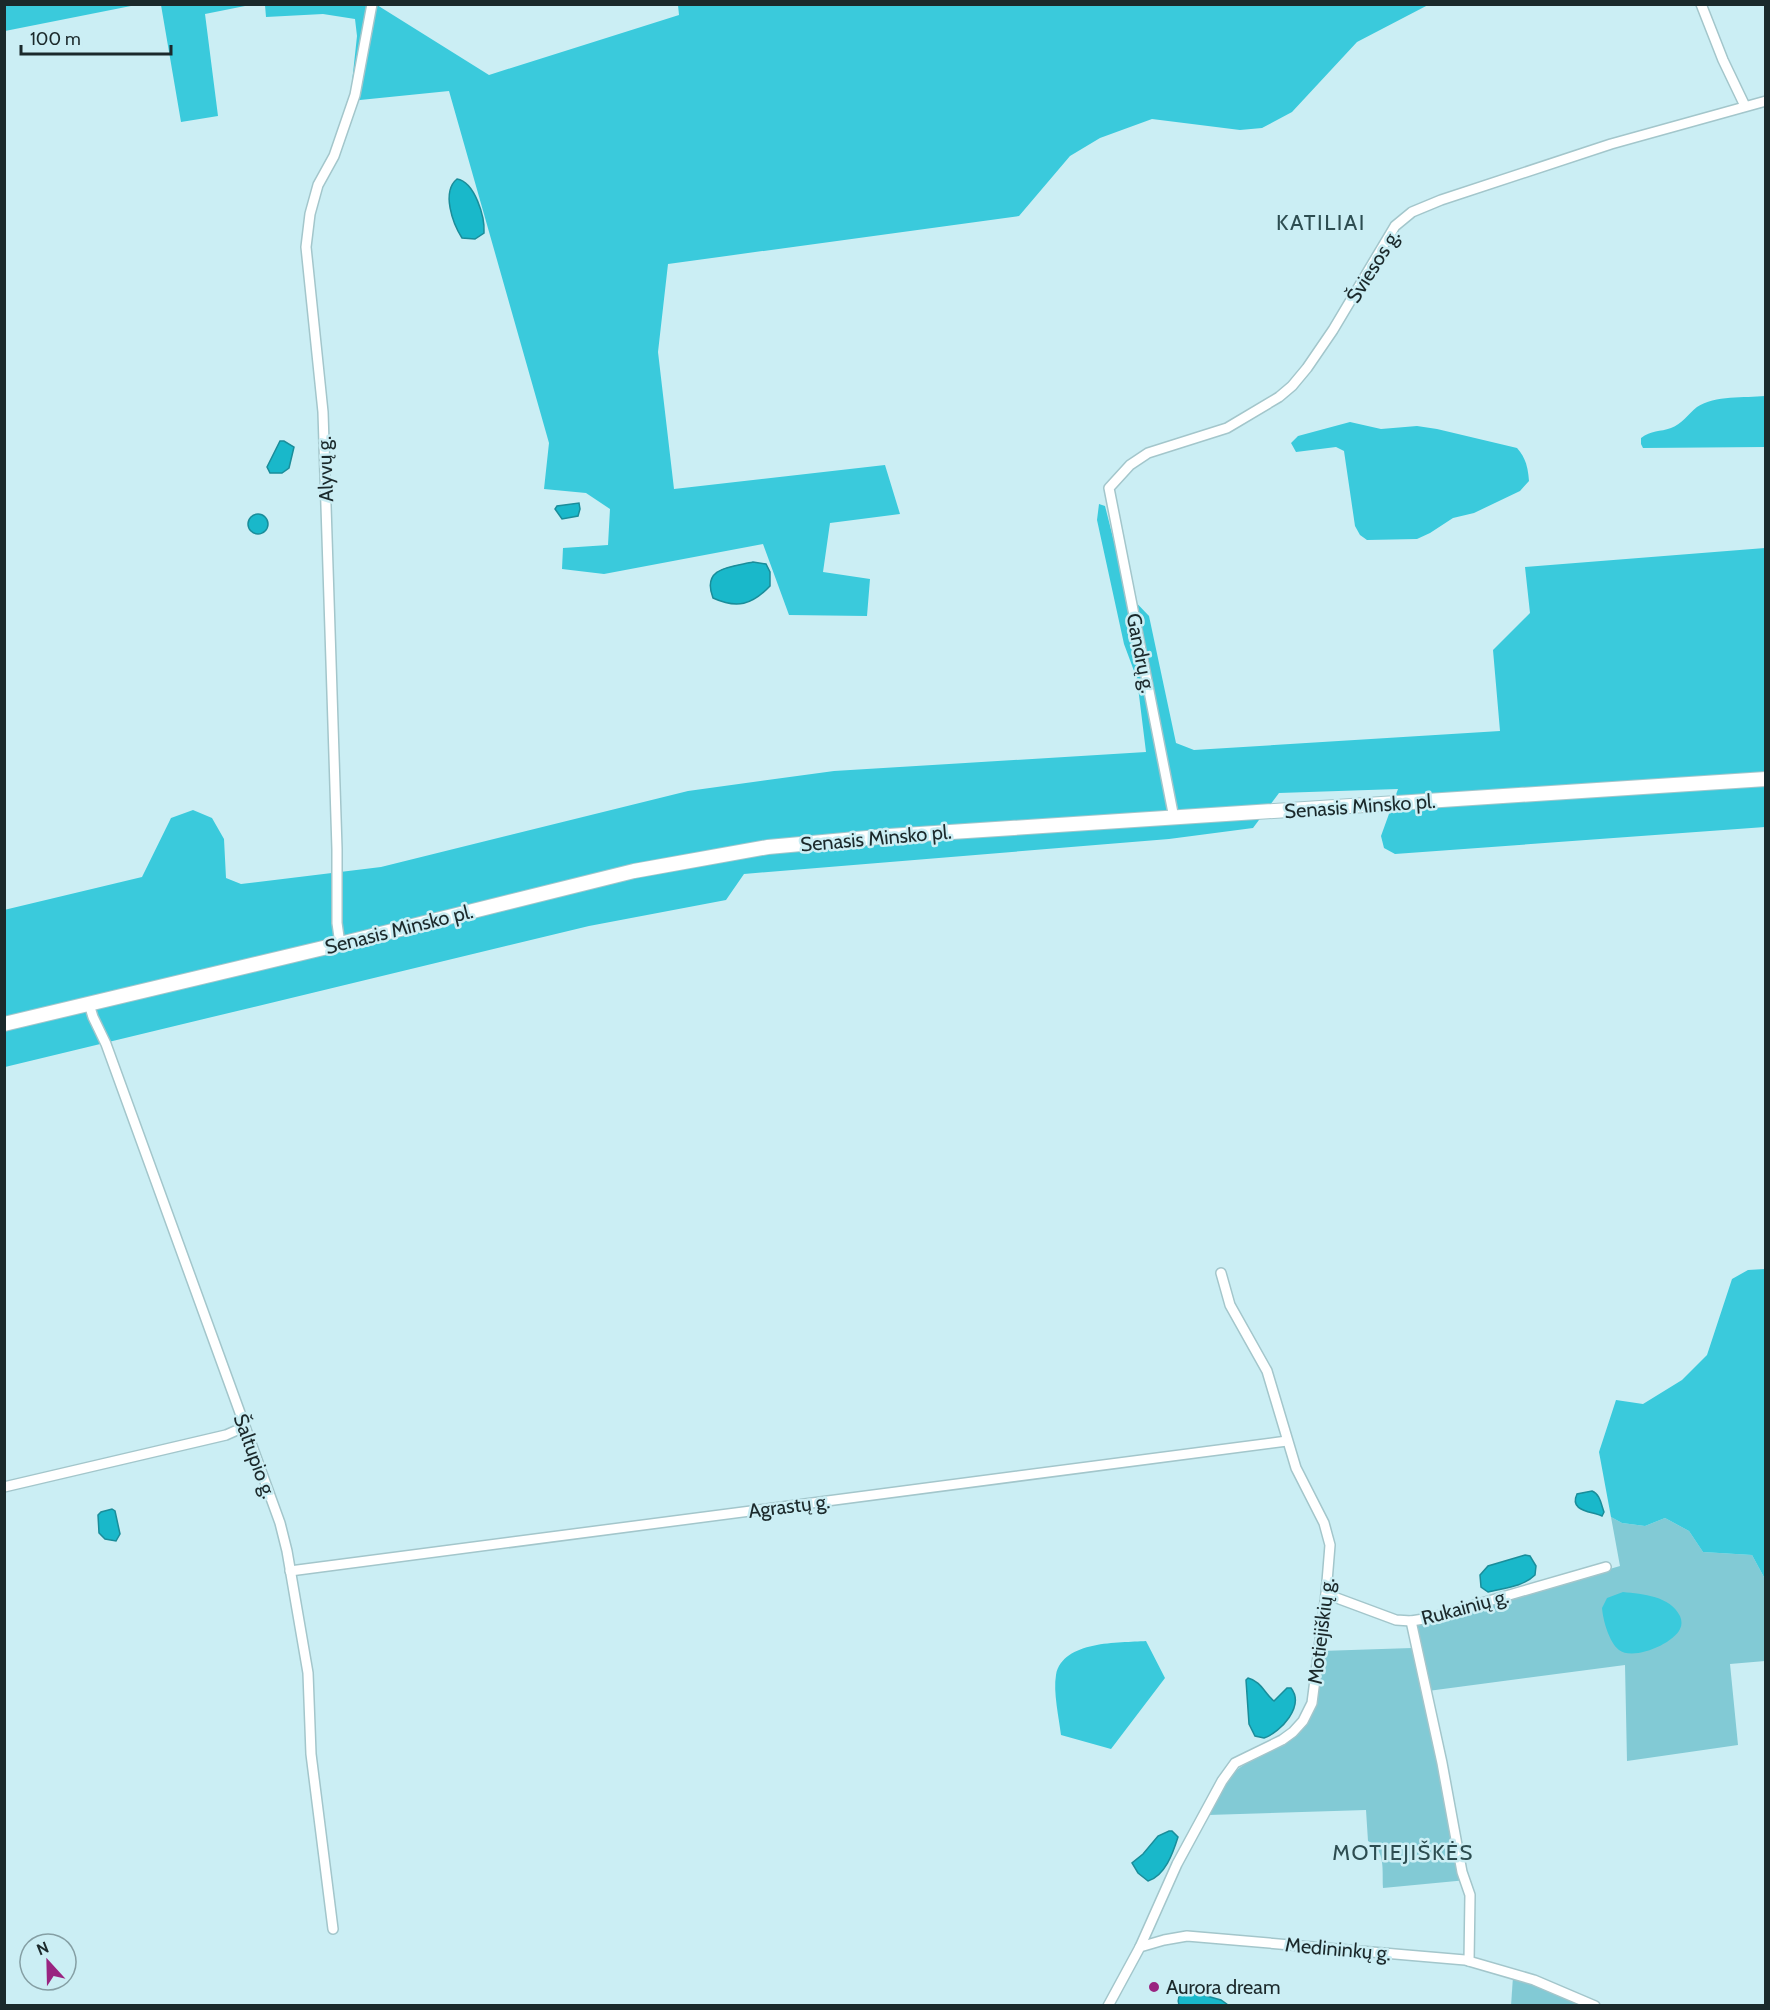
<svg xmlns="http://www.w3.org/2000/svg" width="1770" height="2010" font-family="Cabin,sans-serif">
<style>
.green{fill:#82cad5}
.forest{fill:#3acadc}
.water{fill:#19b8ca;stroke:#1a8d9a;stroke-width:1.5}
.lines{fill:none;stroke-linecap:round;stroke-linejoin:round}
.minor-casing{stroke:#a3c6cb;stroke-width:12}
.secondary-casing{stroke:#a3c6cb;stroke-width:16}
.minor{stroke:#fff;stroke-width:9}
.secondary{stroke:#fff;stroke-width:14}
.poi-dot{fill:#992480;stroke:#cbeef4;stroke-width:2}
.labels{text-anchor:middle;stroke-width:5;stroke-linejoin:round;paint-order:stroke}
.street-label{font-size:20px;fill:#1b292b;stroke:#cbeef4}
.poi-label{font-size:20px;fill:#1b292b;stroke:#cbeef4;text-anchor:start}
.quarter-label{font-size:22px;letter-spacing:1.5px;fill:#2d4d51;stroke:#cbeef4}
</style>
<rect width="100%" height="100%" fill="#cbeef4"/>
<g class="green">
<polygon points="1611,1517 1622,1523 1645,1526 1665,1518 1689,1531 1703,1552 1752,1555 1765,1579 1765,1661 1730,1664 1738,1745 1627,1761 1625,1665 1428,1691 1415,1626 1620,1566"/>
<path d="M1412,1648L1467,1880L1383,1888C1382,1870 1386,1850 1368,1841L1366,1810L1208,1815L1231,1774L1245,1764L1285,1741L1308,1720L1321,1651Z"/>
<polygon points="1513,1977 1577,2001 1586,2006 1511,2006"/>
</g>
<g class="forest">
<polygon points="5,4 136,4 136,5 5,31"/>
<polygon points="161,5 250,5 205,14 218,116 181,122"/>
<polygon points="265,5 377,5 489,75 679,15 678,5 1428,5 1357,42 1292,112 1262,128 1240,130 1152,119 1100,138 1070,156 1019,216 668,264 658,352 674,489 885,465 900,514 830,523 823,572 870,579 867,616 789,615 763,544 604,574 562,569 563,548 608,545 610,509 586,493 544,489 549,443 449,91 350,101 357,36 355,19 323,14 266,17"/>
<path d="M1765,396V447L1643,448L1641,444V438C1651,430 1660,432 1671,428C1682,424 1688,414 1697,407C1715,395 1745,398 1765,396Z"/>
<path d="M1350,422L1381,429L1417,426L1437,429L1517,448C1526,458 1528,468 1529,481L1520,491L1474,513L1453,518L1430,533L1417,539L1367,540L1360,535L1355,526L1344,451L1336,447L1296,452L1291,443L1298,436Z"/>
<polygon points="1099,504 1105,506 1127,593 1149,616 1176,743 1194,750 1500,731 1493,650 1530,613 1525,567 1765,548 1765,827 1395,854 1384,848 1381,836 1398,789 1279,793 1253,828 1169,839 744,874 726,900 589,926 5,1067 4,910 142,877 171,818 193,810 212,818 224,839 226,878 241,884 381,867 688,791 834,771 1146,752 1137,679 1124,644 1097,520"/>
<polygon points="1765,1269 1766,1269 1765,1579 1752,1555 1703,1552 1689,1531 1665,1518 1645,1526 1622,1523 1611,1517 1599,1452 1616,1400 1643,1404 1682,1380 1707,1355 1732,1279 1748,1270"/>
<path d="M1623,1592C1643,1594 1670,1596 1680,1616C1682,1621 1682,1625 1680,1629C1673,1644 1633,1661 1619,1650C1609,1642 1603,1620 1602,1608L1607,1598Z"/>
<path d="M1146,1641L1165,1678L1111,1749L1061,1735C1059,1718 1053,1692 1056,1675C1063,1640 1119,1643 1146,1641Z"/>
</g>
<g class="water">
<path d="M457,179C475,182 485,217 484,233L475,239L462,238C453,224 441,192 457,179Z"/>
<polygon points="280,441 284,441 294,447 289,468 282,473 270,473 267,467"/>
<polygon points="579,503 580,509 578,516 562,519 555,509 557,506"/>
<circle cx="258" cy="524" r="10"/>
<path d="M753,562L766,564L770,572V586C752,605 737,609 713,598C701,567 731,567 753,562Z"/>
<path d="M1592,1491C1600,1494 1601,1504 1604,1512L1602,1516C1590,1511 1569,1511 1577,1494Z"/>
<polygon points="112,1509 115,1511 120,1534 116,1541 105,1539 99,1533 98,1515 101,1512"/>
<path d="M1525,1555L1530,1556L1536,1566L1535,1575C1523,1587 1503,1588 1488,1592L1481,1587L1480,1575L1488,1566Z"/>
<path d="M1248,1678C1261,1681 1265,1694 1274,1701L1287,1688H1291C1305,1706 1281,1732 1264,1738L1255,1736L1249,1724L1246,1680Z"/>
<path d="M1169,1831H1172L1178,1837C1173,1853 1165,1876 1148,1881L1138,1873L1132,1863L1143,1854L1158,1836Z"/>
<path d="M1185,1990L1221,2000L1228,2005H1179C1177,2000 1179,1992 1185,1990Z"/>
</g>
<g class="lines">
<defs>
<g id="minor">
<polyline points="1701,4 1723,60 1745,106"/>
<polyline points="1174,818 1109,488 1130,465 1148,453 1227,428 1279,397 1292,386 1307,368 1333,330 1395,226 1412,212 1441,200 1611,144 1766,101"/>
<polyline points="340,944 337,923 337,849 323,412 306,247 310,214 318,185 334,156 355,95 372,4"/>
<polyline points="89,1004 93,1017 106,1044 280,1523 287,1551 308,1673 311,1754 333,1929"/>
<polyline points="4,1487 226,1435 244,1427"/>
<polyline points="290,1571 1287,1441"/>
<polyline points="1326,1594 1396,1620 1411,1621 1430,1618 1606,1567"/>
<polyline points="1411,1621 1442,1763 1462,1872 1470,1895 1469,1961"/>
<polyline points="1140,1947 1177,1864 1222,1781 1235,1763 1282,1740 1293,1732 1303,1721 1312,1703 1326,1594 1330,1545 1324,1523 1296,1468 1267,1371 1230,1305 1221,1273"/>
<polyline points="1108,2006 1140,1947 1164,1940 1187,1936 1465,1960 1534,1980 1595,2006"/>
</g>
<polyline id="secondary" points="4,1024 340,944 634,871 768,847 889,836 1766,779"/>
</defs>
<use href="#minor" class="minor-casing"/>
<use href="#secondary" class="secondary-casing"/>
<use href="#minor" class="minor"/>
<use href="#secondary" class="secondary"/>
</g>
<circle class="poi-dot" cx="1154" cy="1987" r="6"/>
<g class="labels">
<g class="street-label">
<text transform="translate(1373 266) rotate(-58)" y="7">Šviesos g.</text>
<text transform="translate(325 469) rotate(-92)" y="7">Alyvų g.</text>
<text transform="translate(1141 653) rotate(79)" y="7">Gandrų g.</text>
<text transform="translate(1360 806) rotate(-4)" y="7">Senasis Minsko pl.</text>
<text transform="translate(876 838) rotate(-5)" y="7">Senasis Minsko pl.</text>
<text transform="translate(399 929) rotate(-14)" y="7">Senasis Minsko pl.</text>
<text transform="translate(255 1456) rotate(70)" y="7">Šaltupio g.</text>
<text transform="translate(789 1506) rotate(-7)" y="7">Agrastų g.</text>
<text transform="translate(1465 1607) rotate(-15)" y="7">Rukainių g.</text>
<text transform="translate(1321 1631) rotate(-83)" y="7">Motiejiškių g.</text>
<text transform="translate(1338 1949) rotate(5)" y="7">Medininkų g.</text>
</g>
<g class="poi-label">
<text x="1166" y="1994">Aurora dream</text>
</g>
<g class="quarter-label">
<text x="1321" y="230">KATILIAI</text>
<text x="1403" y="1860">MOTIEJIŠKĖS</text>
</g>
</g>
<rect width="1770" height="2010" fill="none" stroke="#1b292b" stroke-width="12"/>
<g transform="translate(48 1962) rotate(338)"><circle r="28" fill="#cbeef4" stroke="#859fa4" stroke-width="1.5"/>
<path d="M0-4.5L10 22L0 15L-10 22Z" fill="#992480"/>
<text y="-9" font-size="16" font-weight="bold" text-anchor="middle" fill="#1b292b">N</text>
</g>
<path d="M21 45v9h150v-9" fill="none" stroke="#1b292b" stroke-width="3"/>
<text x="30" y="45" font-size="18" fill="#1b292b" stroke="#cbeef4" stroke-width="4.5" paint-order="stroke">100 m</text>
</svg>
